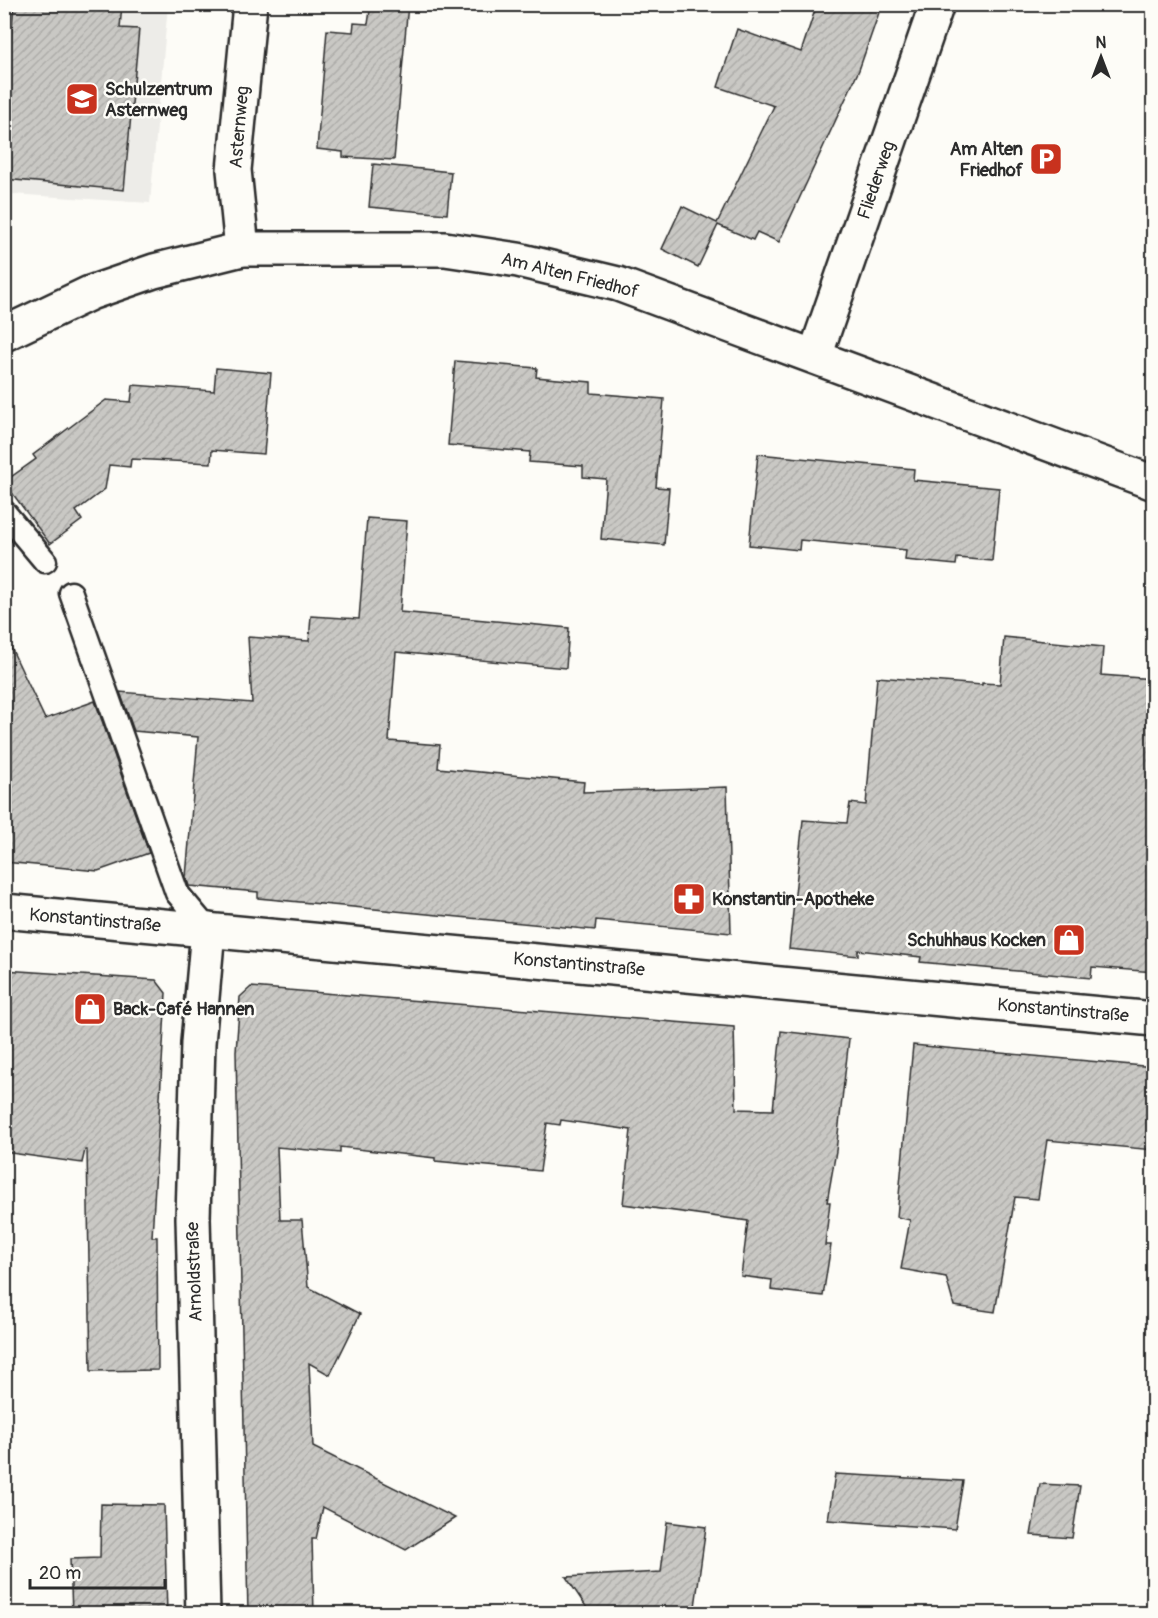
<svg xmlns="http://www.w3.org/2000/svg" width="1158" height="1618" font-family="Pangolin,sans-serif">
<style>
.built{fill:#edece8}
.building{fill:url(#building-hatch);stroke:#2b2b2b;stroke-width:1.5}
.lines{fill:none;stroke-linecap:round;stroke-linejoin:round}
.service-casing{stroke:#2b2b2b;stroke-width:27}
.minor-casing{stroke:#2b2b2b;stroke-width:38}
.tertiary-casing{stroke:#2b2b2b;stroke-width:38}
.service{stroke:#fdfcf7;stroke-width:22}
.minor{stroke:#fdfcf7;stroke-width:33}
.tertiary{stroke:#fdfcf7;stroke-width:33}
.labels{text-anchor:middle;stroke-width:5;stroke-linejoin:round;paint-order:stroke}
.poi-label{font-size:18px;font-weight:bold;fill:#2b2b2b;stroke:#fdfcf7;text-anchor:start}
.street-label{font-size:18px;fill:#2b2b2b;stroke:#fdfcf7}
</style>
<defs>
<pattern id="building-hatch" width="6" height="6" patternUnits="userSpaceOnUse" patternTransform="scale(1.5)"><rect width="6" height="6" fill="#c9c8c4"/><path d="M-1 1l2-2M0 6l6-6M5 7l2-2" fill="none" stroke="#adaca9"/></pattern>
</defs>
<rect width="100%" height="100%" fill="#fdfcf7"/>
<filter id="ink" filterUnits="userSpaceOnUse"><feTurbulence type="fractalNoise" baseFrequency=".0167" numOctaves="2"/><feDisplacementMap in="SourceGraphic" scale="12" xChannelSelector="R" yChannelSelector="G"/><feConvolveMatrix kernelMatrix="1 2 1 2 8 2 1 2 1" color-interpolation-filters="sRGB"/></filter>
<g filter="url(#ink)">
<polygon class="built" points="5,5 168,5 150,203 11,194 5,251"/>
<g class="building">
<polygon points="14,4 122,4 120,28 139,29 124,190 4,179 4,105"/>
<polygon points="371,4 408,4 394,160 343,157 343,152 317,149 327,30 353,32 354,23 368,24"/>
<polygon points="817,4 882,4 859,70 779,242 757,232 753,240 718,225 698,267 662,249 682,206 717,223 774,106 718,87 737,29 801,52"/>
<polygon points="373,164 451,172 447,214 369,207"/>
<polygon points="455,361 537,368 536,377 591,382 591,393 664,399 656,487 669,488 664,545 601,539 606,479 583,477 583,466 529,462 530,452 448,445"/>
<polygon points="216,368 271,373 264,454 212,450 211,463 131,459 130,467 109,465 105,489 76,511 82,520 50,544 4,482 36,459 33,455 106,400 131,402 133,385 214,391"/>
<polygon points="758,454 914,469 913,480 999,488 992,561 957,558 956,565 905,560 906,550 800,540 799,550 749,545"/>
<polygon points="367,518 407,521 400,612 569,628 566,668 396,652 389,741 440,745 438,768 584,782 583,792 727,787 731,933 596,920 595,930 258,898 258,892 189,886 186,877 198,737 134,731 120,692 252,703 248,637 309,641 311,616 359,619"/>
<polygon points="4,633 45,719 95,701 149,853 98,871 4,862"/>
<polygon points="1004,637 1103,647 1101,675 1154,679 1154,972 1092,967 1091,978 920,962 921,957 858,950 858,956 789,949 803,820 847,823 850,803 866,805 877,677 982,685 982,683 1000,684"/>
<polygon points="4,970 156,980 166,993 152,1237 157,1237 158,1370 91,1371 87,1150 85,1150 82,1163 4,1152"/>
<polygon points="251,987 734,1027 736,1109 773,1110 781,1031 849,1039 836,1151 827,1202 830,1202 825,1245 831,1245 823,1296 771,1290 772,1280 741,1276 748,1221 623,1204 631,1130 561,1120 560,1125 547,1123 540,1171 435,1161 435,1158 340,1147 340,1153 277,1147 280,1220 302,1220 308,1287 360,1314 330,1375 309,1363 313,1447 455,1518 406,1550 323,1507 316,1539 312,1539 314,1614 248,1614 236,1052 240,997"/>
<polygon points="913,1045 1154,1067 1154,1150 1047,1140 1038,1199 1015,1197 995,1312 954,1306 946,1277 901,1269 910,1220 897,1217"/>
<polygon points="835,1474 963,1481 955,1529 828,1520"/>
<polygon points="1040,1484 1080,1486 1072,1538 1031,1535"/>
<polygon points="101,1504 164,1505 167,1614 72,1614 70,1559 100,1558"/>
<polygon points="667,1522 706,1527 694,1614 591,1614 566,1577 661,1572"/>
</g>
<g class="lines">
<defs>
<g id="service">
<polyline points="4,512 45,561"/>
<polyline points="71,593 177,893 208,930"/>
</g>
<g id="minor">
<polyline points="242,249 234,170 250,4"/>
<polyline points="815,356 937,4"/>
<path d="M4,911C387,947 770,984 1154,1019"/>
<polyline points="203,1614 193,1218 198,1043 208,930"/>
</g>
<polyline id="tertiary" points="4,334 90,293 154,271 242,249 445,249 518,260 618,284 1154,483"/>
</defs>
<use href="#service" class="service-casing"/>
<use href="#minor" class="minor-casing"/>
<use href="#tertiary" class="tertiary-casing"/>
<use href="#service" class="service"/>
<use href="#minor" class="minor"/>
<use href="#tertiary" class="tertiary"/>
</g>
</g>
<defs>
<symbol id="school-square" viewBox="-11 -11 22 22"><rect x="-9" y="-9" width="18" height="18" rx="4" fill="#c8321e" stroke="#fdfcf7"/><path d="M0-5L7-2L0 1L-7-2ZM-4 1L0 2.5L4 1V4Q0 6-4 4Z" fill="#fff"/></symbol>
<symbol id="parking-square" viewBox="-11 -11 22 22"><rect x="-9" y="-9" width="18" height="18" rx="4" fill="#c8321e" stroke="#fdfcf7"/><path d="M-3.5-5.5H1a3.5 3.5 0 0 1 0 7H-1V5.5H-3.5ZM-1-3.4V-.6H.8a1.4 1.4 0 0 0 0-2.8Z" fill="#fff"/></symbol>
<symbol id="pharmacy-square" viewBox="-11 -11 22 22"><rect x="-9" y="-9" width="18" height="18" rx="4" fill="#c8321e" stroke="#fdfcf7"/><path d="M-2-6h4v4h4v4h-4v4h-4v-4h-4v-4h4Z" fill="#fff"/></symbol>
<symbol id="shop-square" viewBox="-11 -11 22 22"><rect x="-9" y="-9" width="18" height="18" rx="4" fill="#c8321e" stroke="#fdfcf7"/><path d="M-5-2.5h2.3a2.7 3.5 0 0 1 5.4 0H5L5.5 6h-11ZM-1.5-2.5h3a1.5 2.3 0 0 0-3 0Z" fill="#fff"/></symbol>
</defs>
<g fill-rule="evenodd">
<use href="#school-square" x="63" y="80" width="38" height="38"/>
<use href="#parking-square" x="1027" y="140" width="38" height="38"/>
<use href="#pharmacy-square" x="670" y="880" width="38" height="38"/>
<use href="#shop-square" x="1050" y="921" width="38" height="38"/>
<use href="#shop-square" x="71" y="990" width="38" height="38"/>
</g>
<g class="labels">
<g class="poi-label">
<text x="105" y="95">Schulzentrum<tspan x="105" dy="21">Asternweg</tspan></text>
<text x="1023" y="155" text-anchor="end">Am Alten<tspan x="1023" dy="21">Friedhof</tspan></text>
<text x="712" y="905">Konstantin-Apotheke</text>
<text x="1046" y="946" text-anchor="end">Schuhhaus Kocken</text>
<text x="113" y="1015">Back-Café Hannen</text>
</g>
<g class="street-label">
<text transform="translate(239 127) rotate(-85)" y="6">Asternweg</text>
<text transform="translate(876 180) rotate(-71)" y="6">Fliederweg</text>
<text transform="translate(570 275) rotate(14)" y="6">Am Alten Friedhof</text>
<text transform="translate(95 920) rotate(5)" y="6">Konstantinstraße</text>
<text transform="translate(579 964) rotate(5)" y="6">Konstantinstraße</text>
<text transform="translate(1063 1010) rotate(5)" y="6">Konstantinstraße</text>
<text transform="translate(194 1272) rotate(-92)" y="6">Arnoldstraße</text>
</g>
</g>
<rect width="1158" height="1618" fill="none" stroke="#fdfcf7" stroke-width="24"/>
<rect x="12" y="12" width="1134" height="1594" fill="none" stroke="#2b2b2b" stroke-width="2" filter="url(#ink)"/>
<g transform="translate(1101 57)" stroke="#fdfcf7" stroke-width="4.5" paint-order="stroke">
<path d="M0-4.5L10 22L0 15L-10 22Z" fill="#2b2b2b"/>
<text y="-9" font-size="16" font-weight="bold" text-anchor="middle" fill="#2b2b2b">N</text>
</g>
<path d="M30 1579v9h135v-9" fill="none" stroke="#2b2b2b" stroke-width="3"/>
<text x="39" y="1579" font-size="18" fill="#2b2b2b" stroke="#fdfcf7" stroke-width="4.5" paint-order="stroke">20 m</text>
</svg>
